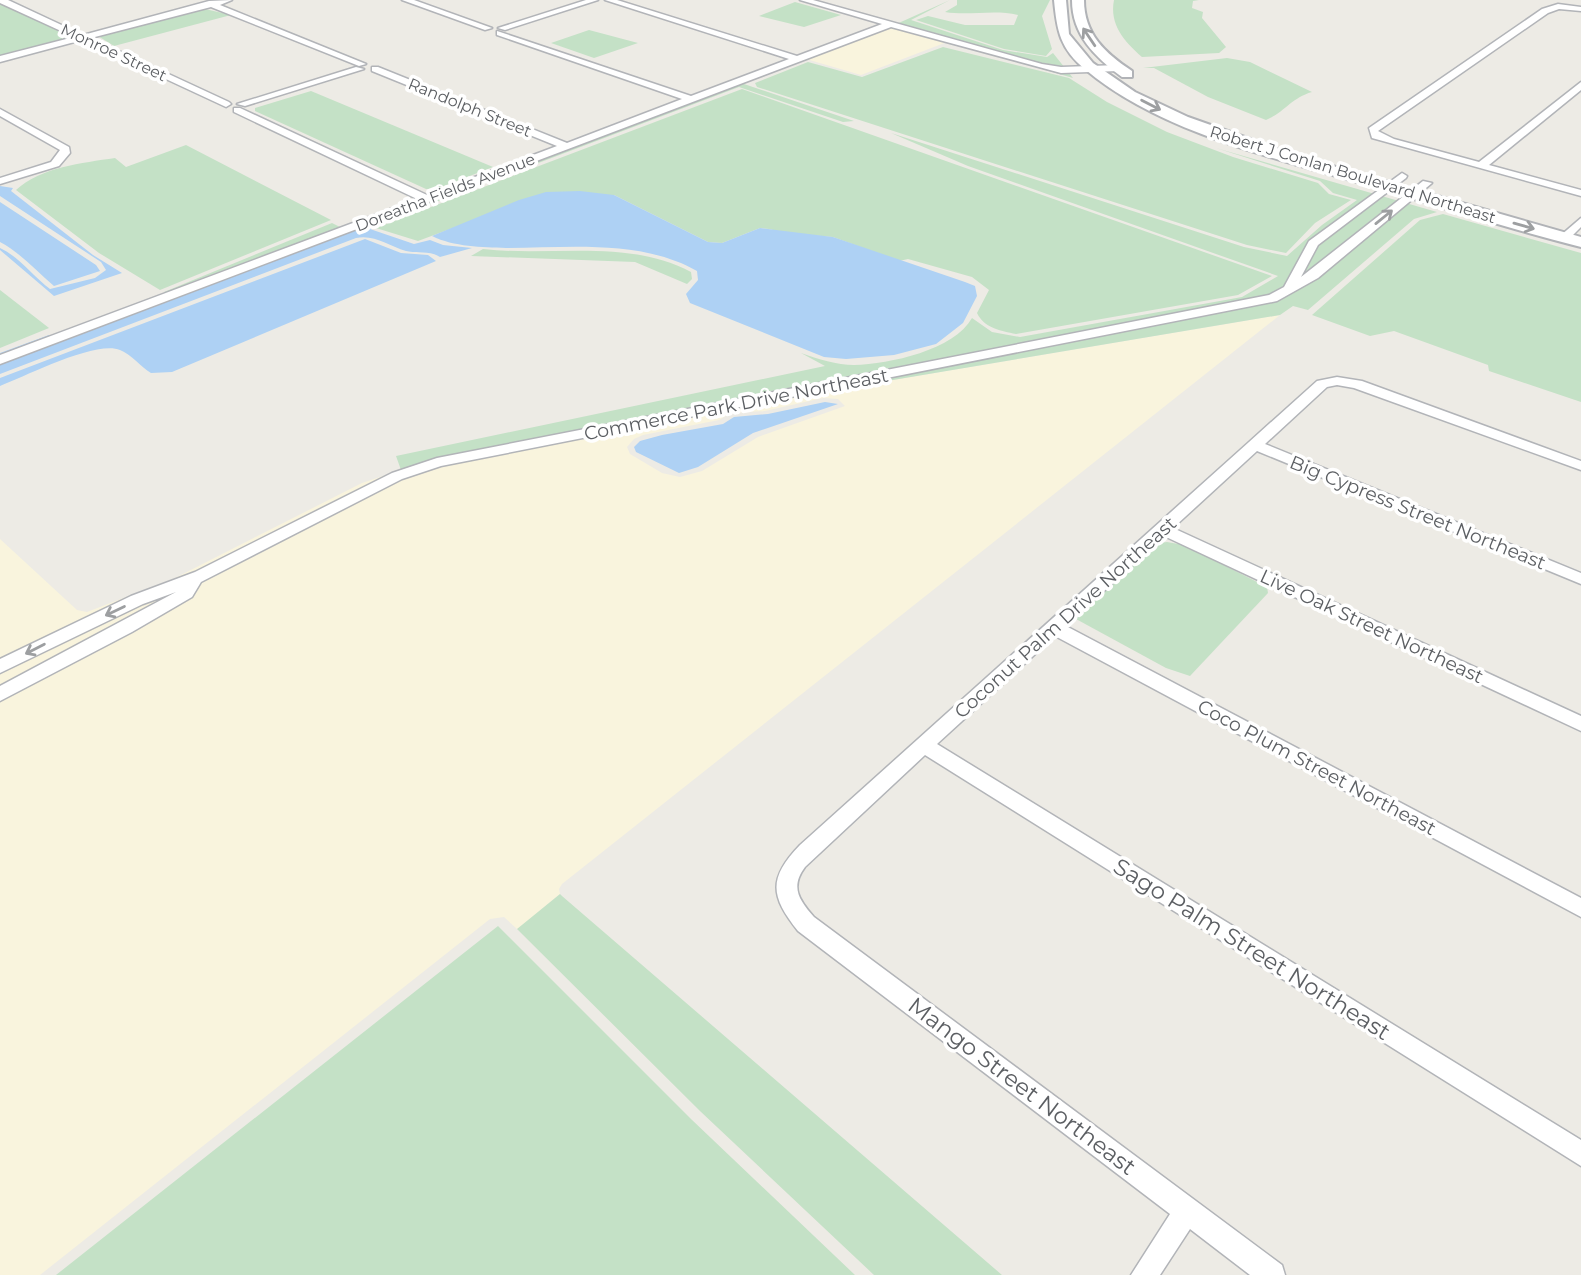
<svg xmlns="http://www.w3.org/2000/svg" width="1581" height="1275" font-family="Montserrat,sans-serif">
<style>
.commercial{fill:#f9f4dd;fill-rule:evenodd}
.green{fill:#c4e1c6}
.water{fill:#aed1f4}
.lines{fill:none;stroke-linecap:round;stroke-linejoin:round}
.minor-casing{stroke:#b2b4b8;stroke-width:3}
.secondary-casing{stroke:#b1b3b7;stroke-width:4}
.minor{fill:#fff;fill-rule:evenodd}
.secondary{fill:#fff;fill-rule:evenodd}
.oneway{stroke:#9d9fa1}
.labels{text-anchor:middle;stroke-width:7;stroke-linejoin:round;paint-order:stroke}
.far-street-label{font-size:16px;fill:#5c5f63;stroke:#fff}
.street-label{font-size:19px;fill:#5c5f63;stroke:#fff}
.near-street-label{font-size:23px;fill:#5c5f63;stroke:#fff}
</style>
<rect width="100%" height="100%" fill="#edebe5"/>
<g class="commercial">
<polygon points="892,26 947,42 861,75 806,59"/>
<path d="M1280,315L562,884L559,889L560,894L521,927L517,929L504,917L490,919L40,1275H0V539L77,610L87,612L173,579L362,483L401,470L512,444ZM823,398L838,399L845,406L758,437L702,471L680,477L662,473L630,454L627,447L634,439L643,435L719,420L731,413L765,411Z"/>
</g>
<g class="green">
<polygon points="0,0 83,38 0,59"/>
<polygon points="950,0 911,20 1003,50 1047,57 1053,53 1073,78 892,26"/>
<path d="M957,0H1050L1042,16L1052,49L1046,56L1004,49L916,20L928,16L965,25H1014L1018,15C994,9 970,16 945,12L957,5Z"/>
<path d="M1114,0H1199L1193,1L1192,8L1203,12L1202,18L1226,47L1219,53L1142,57C1125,42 1109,25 1114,0Z"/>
<polygon points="795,2 841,15 804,27 759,16"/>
<polygon points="205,9 231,15 114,46 98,36"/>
<polygon points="589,30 638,43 594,58 551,43"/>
<polygon points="943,47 1069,78 1107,102 1167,132 1233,157 1318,183 1329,194 1351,200 1315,223 1286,253 1247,245 757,87 755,83 808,62 862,77"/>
<path d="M1227,58L1250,62L1312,92C1291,98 1285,112 1266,120L1208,97L1154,68H1143Z"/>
<polygon points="741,83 854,121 843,122 739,87 391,219 390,217"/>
<path d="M742,89L1272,276L1238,295L1016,334C1001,331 984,328 977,313L989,290L972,277L908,259L899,261L833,237L785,233L769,229L760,228L722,243L708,242L614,195L485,216L418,241L376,228Z"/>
<polygon points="311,91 493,167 436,189 426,189 255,111 255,108"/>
<path d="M891,133L1244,247L1287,256L1322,225L1357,200L1333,193L1320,181L1216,148L1437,212L1414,219L1308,310L1293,306L1280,315L512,444L401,470L396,456L825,366L801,353C818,359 837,365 854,365C890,364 954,350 972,318L992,332L1020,337L1242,297L1278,276L968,166Z"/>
<path d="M186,145L331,220L160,290L99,253L16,190C41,167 82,163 115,158L126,167Z"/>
<polygon points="1443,214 1581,253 1581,402 1489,371 1488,365 1394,331 1370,336 1312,315 1420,220"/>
<polygon points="332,223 350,232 173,297 164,292"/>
<path d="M483,249C552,257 627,238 691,272L692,279L687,284L635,262L471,256Z"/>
<polygon points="0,290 49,328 0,348"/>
<polygon points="1167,542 1184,545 1267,587 1268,593 1190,676 1166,668 1076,619 1079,612 1154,544"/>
<polygon points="560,894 562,896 1002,1275 874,1275 700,1111 517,929"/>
<polygon points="498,926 691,1119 855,1275 56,1275"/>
</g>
<g class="water">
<path d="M0,186L13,188L11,191L93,255L122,273L54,296L0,250V248C18,256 33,276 50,289L95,278L106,270L101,262L0,196Z"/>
<path d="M580,191L614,195L708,242L722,243L760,228L833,237L965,282L975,286L977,296L963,323L936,344L894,355L846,359L824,357L690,303L686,294L698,280L697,271C641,239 568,248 506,248C482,247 454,247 432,236L519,200L546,192Z"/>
<path d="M0,202L96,265L100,271L54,286C36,271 21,253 0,242Z"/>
<path d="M390,217L391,219L370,229L414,244L430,240L443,245L472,248L440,257C429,250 419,254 406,251C389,246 374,234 356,238L0,374V353L49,335L60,339Z"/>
<path d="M365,239L401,253L428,255L436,261L172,372L151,373C141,367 131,354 120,350C96,340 26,376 0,386V378Z"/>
<polygon points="825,402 838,404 753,433 698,467 679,473 636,452 634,447 640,441 662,435 723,424 734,417 768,414"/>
</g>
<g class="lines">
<defs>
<g id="minor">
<polygon points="0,0 8,0 83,35 209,1 232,0 220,5 366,64 359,66 211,7 91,38 229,102 231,104 226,107 82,40 0,62 0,56 74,37 0,3"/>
<polygon points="402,0 414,0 492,28 485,30"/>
<polygon points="586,0 598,0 505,30 498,28"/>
<polygon points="605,0 617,0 797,56 882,24 800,0 813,0 1042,64 1061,67 1119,65 1124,68 1119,71 1061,73 891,27 0,364 0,355 417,199 234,112 234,108 240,108 427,195 557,146 372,71 372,67 378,67 567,143 682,99 497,35 497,31 691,96 789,59"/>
<polygon points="1558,4 1581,7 1581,11 1559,9 1548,13 1378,131 1394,139 1479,162 1581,82 1581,90 1489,165 1581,190 1581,196 1372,138 1369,128 1542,9"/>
<polygon points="356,67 364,69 245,106 237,104"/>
<polygon points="0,109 69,147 70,153 59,166 0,184 0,178 51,162 60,150 0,116"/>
<polygon points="1402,173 1407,176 1406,178 1318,245 1301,277 1423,181 1432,183 1318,278 1277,301 441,466 402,479 201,582 192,597 132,632 0,701 0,686 176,592 143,604 0,673 0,659 131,596 195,572 392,473 437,458 1269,295 1284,287 1309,241"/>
<polygon points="1581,218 1581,227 1568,240 1560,240 1560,236"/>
<path d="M1337,377L1362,381L1581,461V470L1354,388L1337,385L1327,387L1265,444L1581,573V584L1257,451L1173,528L1581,716V731L1164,536L1066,626L1581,898V917L1055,636L937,744L1581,1140V1166L925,755L805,867C790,887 799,900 814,917L1282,1265L1285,1275H1250L1190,1229L1160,1275H1131L1170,1214L798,931C770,896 768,878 800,845L1249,442L1317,381Z"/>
</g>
<g id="secondary">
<path d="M1054,0H1066L1069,34L1093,63L1135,92L1188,117L1301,157L1581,237V247C1510,229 1441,207 1371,186C1278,159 1161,133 1086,70C1060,49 1057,31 1054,0Z"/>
<path d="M1072,0H1084C1084,34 1105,53 1132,71V77H1122C1095,57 1072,35 1072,0Z"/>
</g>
</defs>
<use href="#minor" class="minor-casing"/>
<use href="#secondary" class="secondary-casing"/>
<use href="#minor" class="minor"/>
<use href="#secondary" class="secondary"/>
</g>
<defs><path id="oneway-shaft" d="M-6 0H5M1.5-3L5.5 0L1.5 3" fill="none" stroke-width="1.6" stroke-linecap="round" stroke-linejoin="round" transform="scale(1.75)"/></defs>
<g class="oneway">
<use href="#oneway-shaft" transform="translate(1089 37) rotate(-124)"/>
<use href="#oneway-shaft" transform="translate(1151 105) rotate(27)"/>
<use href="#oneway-shaft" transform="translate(1384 217) rotate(-39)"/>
<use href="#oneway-shaft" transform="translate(1524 226) rotate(16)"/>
<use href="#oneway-shaft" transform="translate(115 611) rotate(154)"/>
<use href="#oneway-shaft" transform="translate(35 649) rotate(153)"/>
</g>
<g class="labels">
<g class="far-street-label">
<text transform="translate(114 52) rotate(25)" y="6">Monroe Street</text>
<text transform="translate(470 107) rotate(22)" y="6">Randolph Street</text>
<text transform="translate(1353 174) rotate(17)" y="6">Robert J Conlan Boulevard Northeast</text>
<text transform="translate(445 192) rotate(-21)" y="6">Doreatha Fields Avenue</text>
</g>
<g class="street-label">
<text transform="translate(736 404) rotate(-11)" y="7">Commerce Park Drive Northeast</text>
<text transform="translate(1418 512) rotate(22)" y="7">Big Cypress Street Northeast</text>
<text transform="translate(1065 617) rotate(-42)" y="7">Coconut Palm Drive Northeast</text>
<text transform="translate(1372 626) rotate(25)" y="7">Live Oak Street Northeast</text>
<text transform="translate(1317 767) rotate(28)" y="7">Coco Plum Street Northeast</text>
</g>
<g class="near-street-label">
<text transform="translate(1252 949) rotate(32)" y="8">Sago Palm Street Northeast</text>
<text transform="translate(1022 1086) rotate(37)" y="8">Mango Street Northeast</text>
</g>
</g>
</svg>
